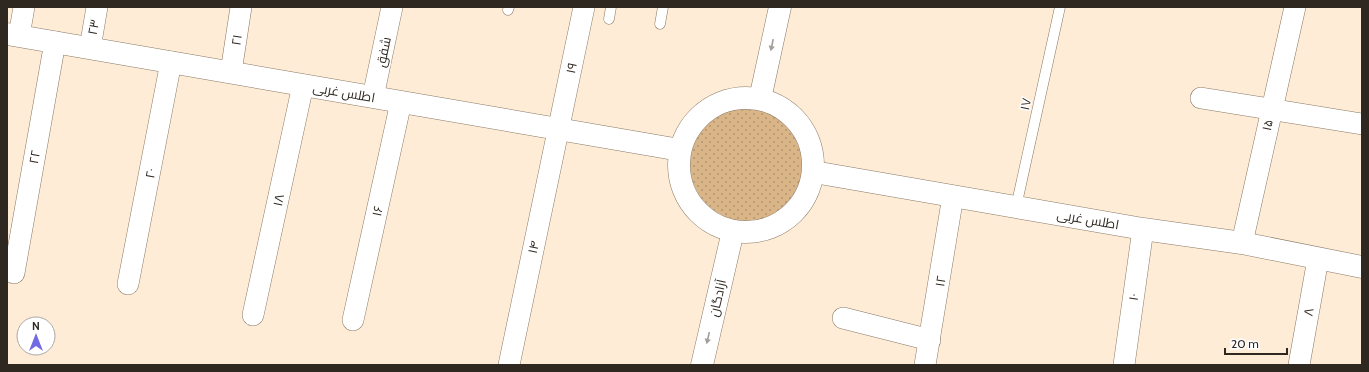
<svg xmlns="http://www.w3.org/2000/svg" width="1369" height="372" font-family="Cabin,Cairo,sans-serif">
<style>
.grass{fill:url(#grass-dots)}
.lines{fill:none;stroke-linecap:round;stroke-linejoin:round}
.service-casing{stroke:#897965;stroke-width:11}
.minor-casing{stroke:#897965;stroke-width:22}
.tertiary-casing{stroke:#897965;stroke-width:23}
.secondary-casing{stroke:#897965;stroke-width:23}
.service{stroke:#fff;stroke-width:10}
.minor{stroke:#fff;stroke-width:21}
.tertiary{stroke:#fff;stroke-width:22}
.secondary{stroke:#fff;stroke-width:22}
.oneway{fill:#a19e9b}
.labels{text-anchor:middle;stroke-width:3;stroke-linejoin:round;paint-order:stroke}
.street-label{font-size:13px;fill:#2e2820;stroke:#fff}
</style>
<defs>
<pattern id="grass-dots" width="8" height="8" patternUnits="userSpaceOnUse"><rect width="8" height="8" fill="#d9b588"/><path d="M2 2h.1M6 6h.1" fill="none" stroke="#b0936f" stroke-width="1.8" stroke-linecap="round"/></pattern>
</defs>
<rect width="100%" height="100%" fill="#feecd6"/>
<circle class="grass" cx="747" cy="164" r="57"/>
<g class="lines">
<defs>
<g id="service">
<polyline points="508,10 509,7"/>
<polyline points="609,19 611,7"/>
<polyline points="660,24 663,7"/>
<polyline points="1016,207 1060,7"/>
</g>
<g id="minor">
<polyline points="19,36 24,7"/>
<polyline points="90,48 97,7"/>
<polyline points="231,72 241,7"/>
<polyline points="373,97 392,7"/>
<polyline points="1201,98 1362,124"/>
<polyline points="1242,243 1295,7"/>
<polyline points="14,273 55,42"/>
<polyline points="128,284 171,62"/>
<polyline points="253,315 303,85"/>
<polyline points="843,318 930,340"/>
<polyline points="353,320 401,102"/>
<polyline points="509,365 584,7"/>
<polyline points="925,365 953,196"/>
<polyline points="1124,365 1143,229"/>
<polyline points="1299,365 1318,259"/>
</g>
<g id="tertiary">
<polyline points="7,34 680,150"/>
<polyline points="814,172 1143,229 1242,243 1362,267"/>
</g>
<g id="secondary">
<circle cx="746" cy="165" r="67"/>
<polyline points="760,99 780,7"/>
<polyline points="702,365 733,231"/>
</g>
</defs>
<use href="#service" class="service-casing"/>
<use href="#minor" class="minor-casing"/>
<use href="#tertiary" class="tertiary-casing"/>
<use href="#secondary" class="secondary-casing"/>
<use href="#service" class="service"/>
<use href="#minor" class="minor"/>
<use href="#tertiary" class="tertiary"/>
<use href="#secondary" class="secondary"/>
</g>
<defs><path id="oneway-solid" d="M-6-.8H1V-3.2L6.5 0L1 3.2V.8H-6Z"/></defs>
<g class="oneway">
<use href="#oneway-solid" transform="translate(772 45) rotate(102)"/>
<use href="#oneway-solid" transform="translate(708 338) rotate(103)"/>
</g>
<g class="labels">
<g class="street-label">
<text transform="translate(93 27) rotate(-79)" y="5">۲۳</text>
<text transform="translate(236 40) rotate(-82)" y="5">۲۱</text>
<text transform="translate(383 52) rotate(-78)" y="5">شفق</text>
<text transform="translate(571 68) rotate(-78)" y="5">۱۹</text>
<text transform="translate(344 92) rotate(10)" y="5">اطلس غربی</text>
<text transform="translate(1025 104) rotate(-78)" y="5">۱۷</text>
<text transform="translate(1267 125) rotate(-78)" y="5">۱۵</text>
<text transform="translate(34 157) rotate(-80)" y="5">۲۲</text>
<text transform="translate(150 173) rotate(-79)" y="5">۲۰</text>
<text transform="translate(278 200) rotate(-78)" y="5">۱۸</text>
<text transform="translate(377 211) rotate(-78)" y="5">۱۶</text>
<text transform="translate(1088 219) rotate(10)" y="5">اطلس غربی</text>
<text transform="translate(533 247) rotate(-78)" y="5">۱۴</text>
<text transform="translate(940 281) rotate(-81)" y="5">۱۲</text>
<text transform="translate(1133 297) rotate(-82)" y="5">۱۰</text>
<text transform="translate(717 298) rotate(-77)" y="5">آزادگان</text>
<text transform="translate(1308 312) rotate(-80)" y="5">۸</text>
</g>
</g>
<rect width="1369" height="372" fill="none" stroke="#2e2820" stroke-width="16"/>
<g transform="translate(36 336)"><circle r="19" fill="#ffffff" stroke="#aba9a6"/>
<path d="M0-3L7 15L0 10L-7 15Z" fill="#7269e4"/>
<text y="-6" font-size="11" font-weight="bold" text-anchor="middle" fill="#2e2820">N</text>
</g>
<path d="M1225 348v6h62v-6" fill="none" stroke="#2e2820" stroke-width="2"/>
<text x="1231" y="348" font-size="12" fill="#2e2820" stroke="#ffffff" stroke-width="3" paint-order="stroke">20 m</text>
</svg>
